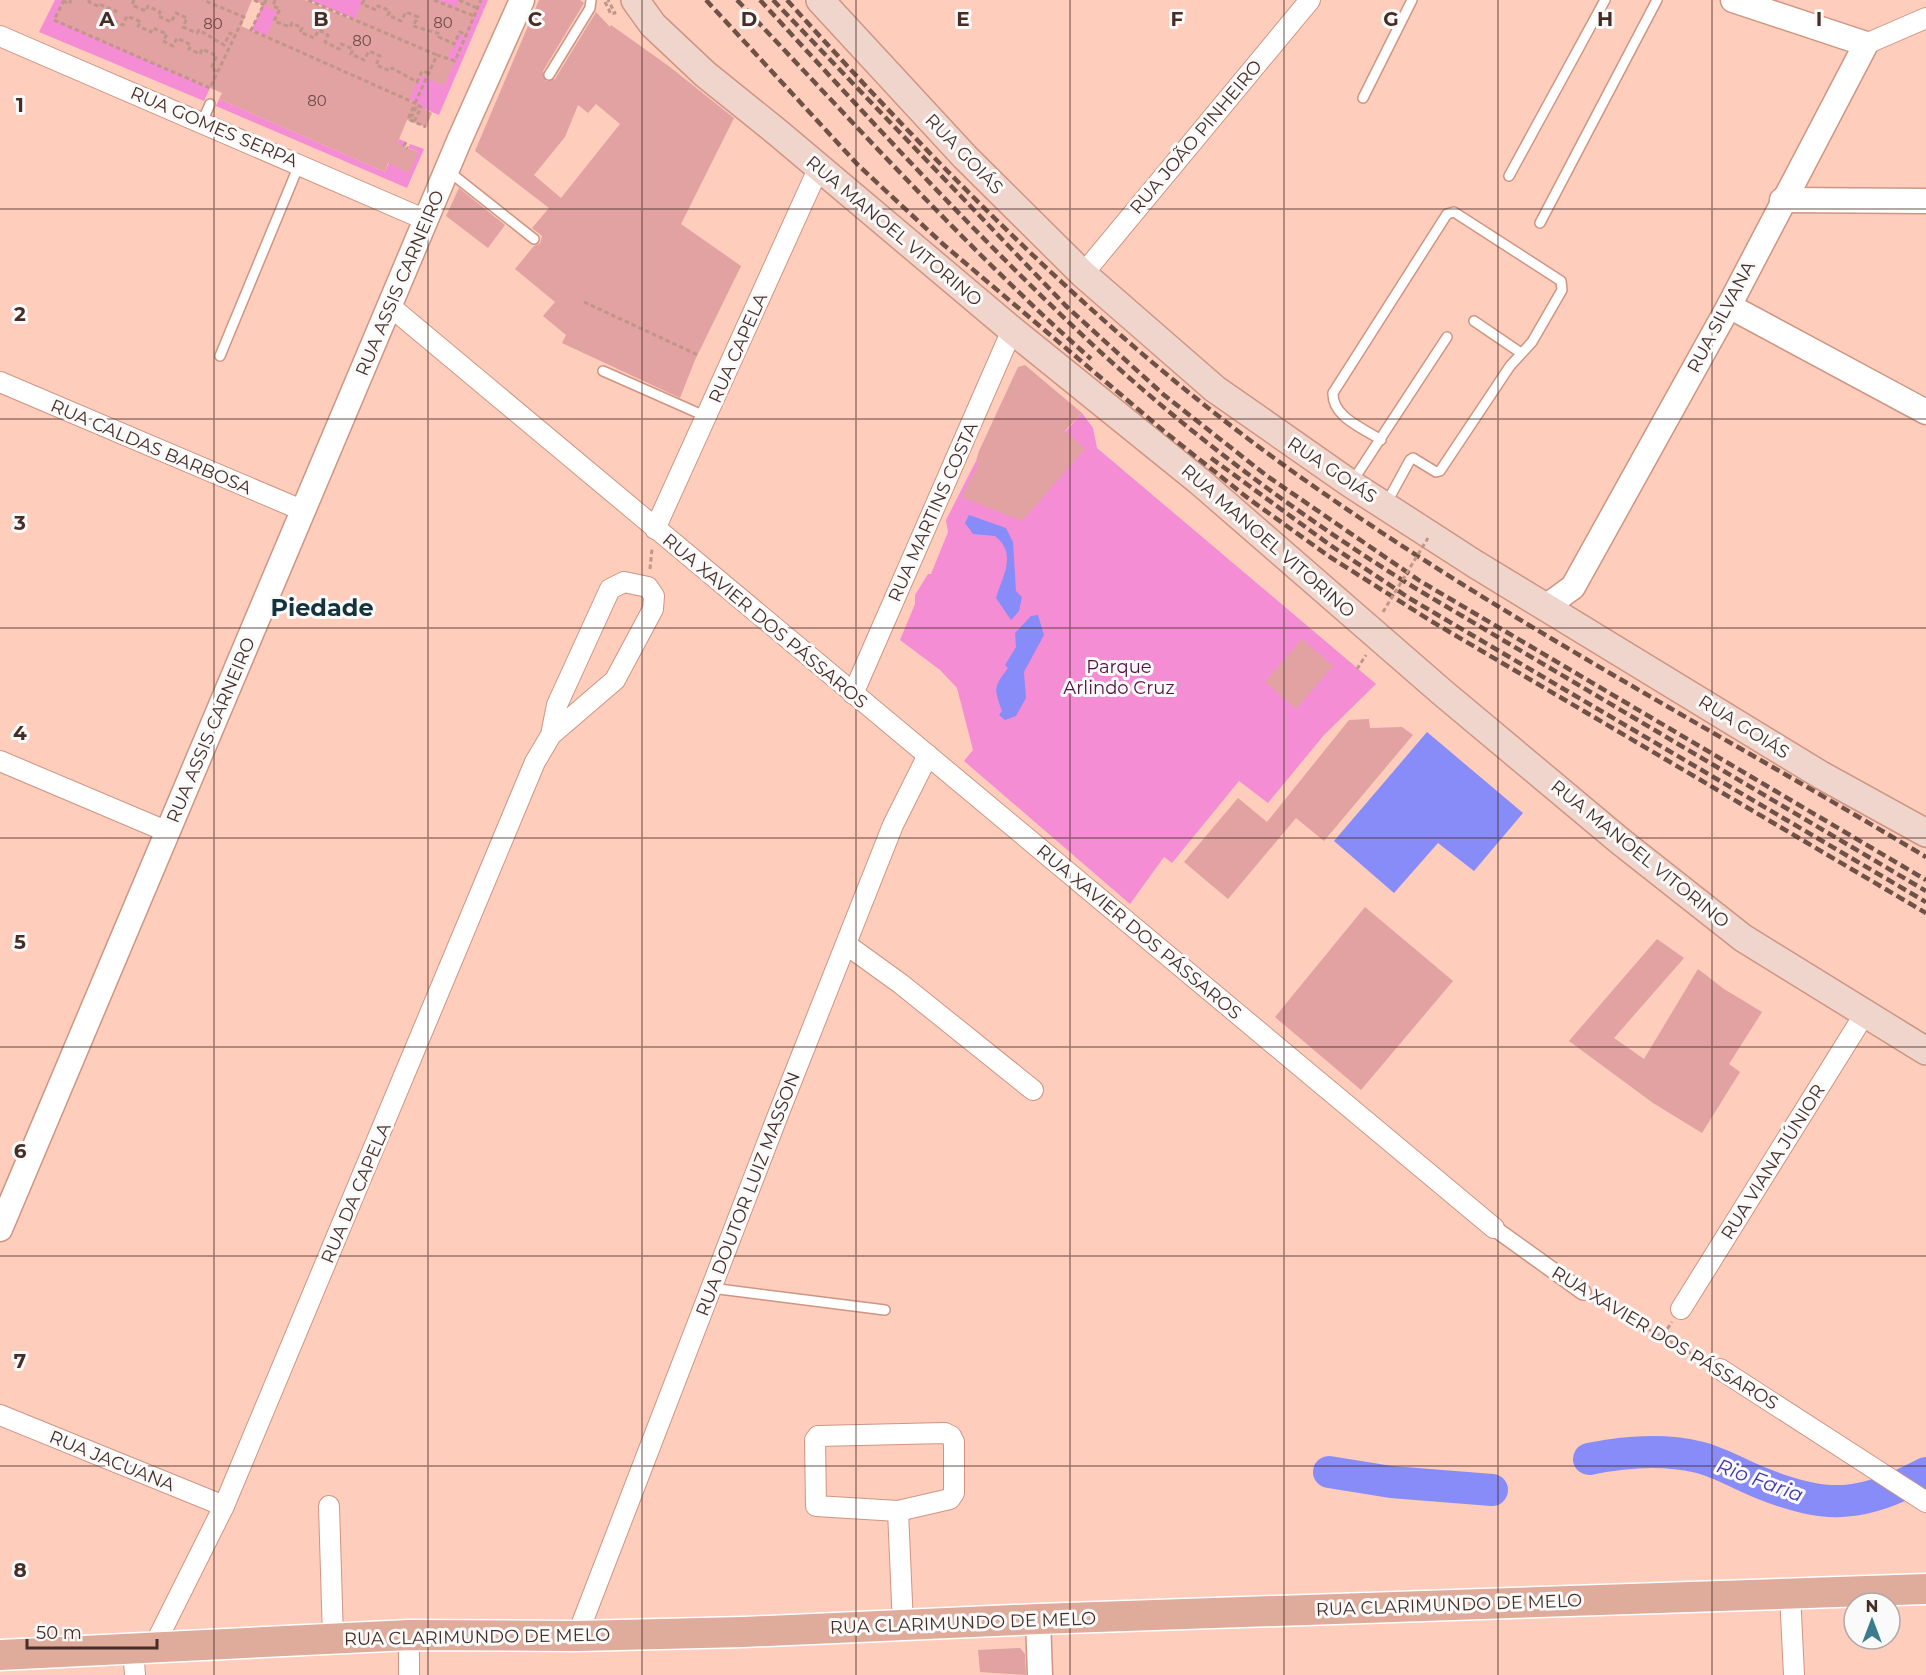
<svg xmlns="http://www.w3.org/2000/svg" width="1926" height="1675" font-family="Montserrat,sans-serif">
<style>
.green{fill:#f58dd5}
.water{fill:#878cf8}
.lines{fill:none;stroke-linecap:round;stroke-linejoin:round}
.river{stroke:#878cf8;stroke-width:32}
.building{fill:#e1a2a1;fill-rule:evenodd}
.service-casing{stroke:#cf9582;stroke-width:12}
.pedestrian-casing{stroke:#cf9582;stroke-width:18}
.minor-casing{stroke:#cf9582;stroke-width:22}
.tertiary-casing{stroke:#cf9582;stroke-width:27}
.secondary-casing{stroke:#cf9582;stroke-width:30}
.primary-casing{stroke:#fff;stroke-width:33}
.path{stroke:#bf9688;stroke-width:3;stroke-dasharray:4.5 3;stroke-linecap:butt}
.service{stroke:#fff;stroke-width:9}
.pedestrian{stroke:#fff;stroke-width:15}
.minor{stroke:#fff;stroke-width:20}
.tertiary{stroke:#fff;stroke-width:24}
.secondary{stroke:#efd5cc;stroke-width:27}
.primary{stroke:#dfab9a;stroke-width:30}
.rail{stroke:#6e5147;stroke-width:4.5;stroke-dasharray:9 4.5;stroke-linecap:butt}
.path-bridge{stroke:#bf9688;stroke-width:3;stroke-dasharray:4.5 3;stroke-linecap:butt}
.grid{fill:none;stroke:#462e26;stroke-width:1.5;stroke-opacity:0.55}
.labels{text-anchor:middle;stroke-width:6;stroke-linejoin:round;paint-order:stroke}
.number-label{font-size:15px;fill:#6d4b45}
.street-label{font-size:18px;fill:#462e26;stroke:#fafafa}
.park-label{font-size:18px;fill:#521042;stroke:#fafafa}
.water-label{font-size:20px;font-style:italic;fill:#4235b1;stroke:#fafafa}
.district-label{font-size:24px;font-weight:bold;fill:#14333c;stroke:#fafafa}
.grid-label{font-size:20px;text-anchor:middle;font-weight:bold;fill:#462e26;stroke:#fafafa;stroke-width:6;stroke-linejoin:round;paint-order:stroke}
</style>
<rect width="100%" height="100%" fill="#fecdbc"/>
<g class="green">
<polygon points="55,0 71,0 69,4 63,2 55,19 210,88 204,101 39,32"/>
<polygon points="265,0 417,82 422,71 354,19 308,0 364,0 362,4 455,8 435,0 459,0 477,8 481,0 488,0 439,115 425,109 410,115 414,102 251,30"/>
<polygon points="219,99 385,172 399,139 406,142 395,166 418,152 408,148 410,144 424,149 407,188 216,106"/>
<polygon points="1082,413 1093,428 1097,448 1376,684 1324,735 1268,803 1239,781 1172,863 1164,857 1130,904 964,761 973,750 957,688 940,670 900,640 915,604 915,595 928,574 931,574 948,532 946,520 976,461 1016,488"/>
</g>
<g class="water">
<path d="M969,515L1006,528L1013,542L1016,591L1022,597L1019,611L1011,620L996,598C1002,577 1018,554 995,536L973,534L965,523Z"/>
<path d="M1038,615L1044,635L1024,672L1026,698L1016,716L1005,720L999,715L1002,711C994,688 993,688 1008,668L1005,665L1016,647L1015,633L1031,616Z"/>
<polygon points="1427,732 1523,813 1474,871 1438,843 1394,893 1334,841"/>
</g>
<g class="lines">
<g class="river">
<path d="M1589,1459C1623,1452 1664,1449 1698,1457C1720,1462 1740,1475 1761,1483C1828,1510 1862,1507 1926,1473"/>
<polyline points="1329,1472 1391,1482 1492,1490"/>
</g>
</g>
<g class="building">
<polygon points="64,0 252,0 241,26 266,37 278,12 254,0 305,0 354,20 364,0 437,0 456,8 459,0 481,0 466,35 460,32 447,58 455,61 444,86 420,75 409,100 432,113 426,127 407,120 397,144 418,152 409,173 388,163 385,172 219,99 222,93 54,20"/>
<path d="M539,0H580L584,3L543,71L546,81L555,79L596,12L610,27L611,25L670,67L734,118L681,224L741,266L695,360L680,398L562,343L566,335L543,316L555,302L515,269L534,246L540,243L542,236L532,228L549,208L475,151ZM596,104L620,124L561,198L534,175L565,137L578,105L588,113Z"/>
<polygon points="459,188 505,225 488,248 446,216"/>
<polygon points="1025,365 1082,413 1065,431 1085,449 1022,521 962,497 979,463 976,461 979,451 1018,367"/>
<polygon points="1302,639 1333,666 1296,709 1265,682"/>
<polygon points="1369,719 1370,728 1402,727 1413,735 1324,841 1296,818 1228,899 1184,862 1238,798 1267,822 1349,720"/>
<polygon points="1365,907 1453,981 1361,1090 1275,1017"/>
<polygon points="1657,939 1684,958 1614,1038 1644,1059 1698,969 1724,989 1762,1012 1729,1064 1740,1072 1702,1133 1653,1103 1569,1041"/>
<polygon points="1020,1648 1025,1654 1026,1675 980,1672 978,1650"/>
</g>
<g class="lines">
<defs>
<g id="service">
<polyline points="549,75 590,8 591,0"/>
<polyline points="1363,98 1412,0"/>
<polyline points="202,122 210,104"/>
<polyline points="447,170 534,239"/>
<polyline points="1509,176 1605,0"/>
<polyline points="1540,223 1657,0"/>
<polyline points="1474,321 1521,353"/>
<polyline points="220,356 299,165"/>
<polyline points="603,371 707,417"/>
<path d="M1381,440C1363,428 1332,417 1333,393L1447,214L1454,212L1561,281L1562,290L1532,342L1510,366L1440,471L1436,472L1413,458L1410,460L1386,504"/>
<polyline points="1352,482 1447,337"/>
<polyline points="711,1288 885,1310"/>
</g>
<polyline id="pedestrian" points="1494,1228 1583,1292"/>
<g id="minor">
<polyline points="0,36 426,220"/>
<polyline points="1866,44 1926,18"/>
<polyline points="1083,274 1310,0"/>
<polyline points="391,307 1494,1228"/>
<polyline points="0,382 304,511"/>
<polyline points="655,529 819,167"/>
<polyline points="853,694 1012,330"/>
<polyline points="0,761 168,832"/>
<polyline points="847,945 901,984 1033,1090"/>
<polyline points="1681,1309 1864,1015"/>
<polyline points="1720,1369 1926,1502"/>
<polyline points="0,1415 224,1506"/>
<polygon points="945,1433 951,1436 954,1442 954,1493 950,1499 898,1511 816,1506 815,1440 818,1436"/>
<polyline points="329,1506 333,1638"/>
<polyline points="898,1511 903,1625"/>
<polyline points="1790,1594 1794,1675"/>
<polyline points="409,1635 409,1675"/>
<polyline points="577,1636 778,1115 893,825 928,755"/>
<polyline points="154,1646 224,1506 535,762 551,735 615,680 653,609 654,596 648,587 624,582 610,589 557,705 551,735"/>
<polyline points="133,1648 135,1675"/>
</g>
<g id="tertiary">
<polyline points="1782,200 1926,201"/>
<polyline points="1729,306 1926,412"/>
<polyline points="1547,606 1573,587 1729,306 1866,44 1733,0"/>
<polyline points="0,1229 459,141 522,0"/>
<polyline points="1038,1619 1040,1675"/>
</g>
<g id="secondary">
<polyline points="635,0 653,25 705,74 777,132 1012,330 1199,481 1443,693 1620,841 1743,938 1926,1051"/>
<polyline points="820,0 965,157 1083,274 1215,389 1351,484 1475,564 1821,775 1926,833"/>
</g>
<polyline id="primary" points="0,1655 409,1635 577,1636 743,1632 1038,1619 1926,1589"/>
</defs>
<use href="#service" class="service-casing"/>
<use href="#pedestrian" class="pedestrian-casing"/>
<use href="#minor" class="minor-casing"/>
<use href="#tertiary" class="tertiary-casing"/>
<use href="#secondary" class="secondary-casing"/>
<use href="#primary" class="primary-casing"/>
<g class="path">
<polyline points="64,0 54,20 210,88 244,17 203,0"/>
<polyline points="89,0 89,2 100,7 101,5 116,11 111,19 123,25 127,16 141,22 138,26 151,32 153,28 167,34 163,41 173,46 177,38 191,45 189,49 200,54 202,49 217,56 211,68 218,72"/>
<polyline points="134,0 132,5 146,11 148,6 160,12 158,16 171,22 176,13 187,18 183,27 197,33 199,30 224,45 230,33 236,36"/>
<polyline points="254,0 264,5"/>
<polyline points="266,0 251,30 415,103 408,119 426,127"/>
<polyline points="275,0 273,6 280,9 274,21 290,27 292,23 302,28 300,32 314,38 319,30 328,35 325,42 339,49 341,44 353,49 351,54 364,60 369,51 380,56 376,65 390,71 392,68 417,82 422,71 429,73"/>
<polyline points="308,0 437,55"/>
<polyline points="364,0 362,4 376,10 378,6 390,11 388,15 401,21 406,12 418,17 413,26 440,34 439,37 454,44 460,32 466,35"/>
<polyline points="434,0 474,16"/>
<polyline points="459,0 477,8"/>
<polyline points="63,1 69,4 71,0"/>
<polyline points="605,2 611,14 615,13 608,0"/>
<polyline points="415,103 437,55 455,61 481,0"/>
<polyline points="410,115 412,116 417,105 421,107 414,122"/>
<polyline points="406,142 404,146 408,148"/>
<polyline points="584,302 698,355"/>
<polyline points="650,569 652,549"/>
<polyline points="1357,669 1366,655"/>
<polyline points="1597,1300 1704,1361"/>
<polyline points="1663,1335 1672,1322"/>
</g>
<use href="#service" class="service"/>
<use href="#pedestrian" class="pedestrian"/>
<use href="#minor" class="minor"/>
<use href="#tertiary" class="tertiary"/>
<use href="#secondary" class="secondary"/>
<use href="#primary" class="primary"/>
<g class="rail">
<polyline points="706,0 858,165 944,245 1165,432 1249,499 1330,557 1431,621 1926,913"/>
<path d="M737,0C853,122 965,247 1091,359"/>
<path d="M760,0C872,122 985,246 1107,358C1202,444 1306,520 1415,588L1926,891"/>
<polyline points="773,0 1066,306 1164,395 1267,476 1420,581 1926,880"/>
<path d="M787,0C936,165 1094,327 1274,458C1480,608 1708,726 1926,857"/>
<polyline points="1211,458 1330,545 1409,598 1926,902"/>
</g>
<polyline class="path-bridge" points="1383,612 1428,538"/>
</g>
<path class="grid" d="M214,0V1675M428,0V1675M642,0V1675M856,0V1675M1070,0V1675M1284,0V1675M1498,0V1675M1712,0V1675M0,209H1926M0,419H1926M0,628H1926M0,838H1926M0,1047H1926M0,1256H1926M0,1466H1926"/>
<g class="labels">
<g class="number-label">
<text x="443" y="28">80</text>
<text x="213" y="29">80</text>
<text x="362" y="46">80</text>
<text x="317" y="106">80</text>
</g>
<g class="street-label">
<text transform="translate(214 127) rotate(23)" y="6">RUA GOMES SERPA</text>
<text transform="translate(1196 137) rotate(-50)" y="6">RUA JOÃO PINHEIRO</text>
<text transform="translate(964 154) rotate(46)" y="6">RUA GOIÁS</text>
<text transform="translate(894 231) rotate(40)" y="6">RUA MANOEL VITORINO</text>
<text transform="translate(400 283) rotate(-67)" y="6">RUA ASSIS CARNEIRO</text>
<text transform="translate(1721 317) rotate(-62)" y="6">RUA SILVANA</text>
<text transform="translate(738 348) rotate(-66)" y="6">RUA CAPELA</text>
<text transform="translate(151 447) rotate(23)" y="6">RUA CALDAS BARBOSA</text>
<text transform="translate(1332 470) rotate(34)" y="6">RUA GOIÁS</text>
<text transform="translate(933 512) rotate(-66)" y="6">RUA MARTINS COSTA</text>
<text transform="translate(1268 541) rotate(41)" y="6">RUA MANOEL VITORINO</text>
<text transform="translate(765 621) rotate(40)" y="6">RUA XAVIER DOS PÁSSAROS</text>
<text transform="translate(1744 727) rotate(32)" y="6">RUA GOIÁS</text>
<text transform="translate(211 730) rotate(-67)" y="6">RUA ASSIS CARNEIRO</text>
<text transform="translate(1640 854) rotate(39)" y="6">RUA MANOEL VITORINO</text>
<text transform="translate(1139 932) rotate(40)" y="6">RUA XAVIER DOS PÁSSAROS</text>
<text transform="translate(1773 1162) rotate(-58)" y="6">RUA VIANA JÚNIOR</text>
<text transform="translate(356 1193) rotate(-67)" y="6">RUA DA CAPELA</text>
<text transform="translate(748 1194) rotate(-69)" y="6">RUA DOUTOR LUIZ MASSON</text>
<text transform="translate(1665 1338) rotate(31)" y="6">RUA XAVIER DOS PÁSSAROS</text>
<text transform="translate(112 1461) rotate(22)" y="6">RUA JACUANA</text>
<text transform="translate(1449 1605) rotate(-2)" y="6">RUA CLARIMUNDO DE MELO</text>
<text transform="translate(963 1623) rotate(-2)" y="6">RUA CLARIMUNDO DE MELO</text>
<text transform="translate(477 1637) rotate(-1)" y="6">RUA CLARIMUNDO DE MELO</text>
</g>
<g class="park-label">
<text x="1119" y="673">Parque<tspan x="1119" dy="21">Arlindo Cruz</tspan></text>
</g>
<g class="water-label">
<text transform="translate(1760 1480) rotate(20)" y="7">Rio Faria</text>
</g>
<g class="district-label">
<text x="322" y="616">Piedade</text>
</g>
</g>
<g class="grid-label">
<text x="107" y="26">A</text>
<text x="321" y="26">B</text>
<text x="535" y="26">C</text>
<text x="749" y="26">D</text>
<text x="963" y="26">E</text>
<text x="1177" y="26">F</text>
<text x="1391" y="26">G</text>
<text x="1605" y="26">H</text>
<text x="1819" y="26">I</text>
<text x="20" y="112">1</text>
<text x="20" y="321">2</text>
<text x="20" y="530">3</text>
<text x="20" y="740">4</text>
<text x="20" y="949">5</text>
<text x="20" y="1158">6</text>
<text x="20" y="1368">7</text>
<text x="20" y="1577">8</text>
</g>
<g transform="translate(1872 1621)"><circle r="28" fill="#fafafa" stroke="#b2a8a5" stroke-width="1.5"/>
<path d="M0-4.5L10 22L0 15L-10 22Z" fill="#3c7c8f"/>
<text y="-9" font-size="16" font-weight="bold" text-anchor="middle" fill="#462e26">N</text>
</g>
<path d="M27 1639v9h130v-9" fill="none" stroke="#462e26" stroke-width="3"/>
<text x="36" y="1639" font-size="18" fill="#462e26" stroke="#fafafa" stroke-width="4.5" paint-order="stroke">50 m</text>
</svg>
